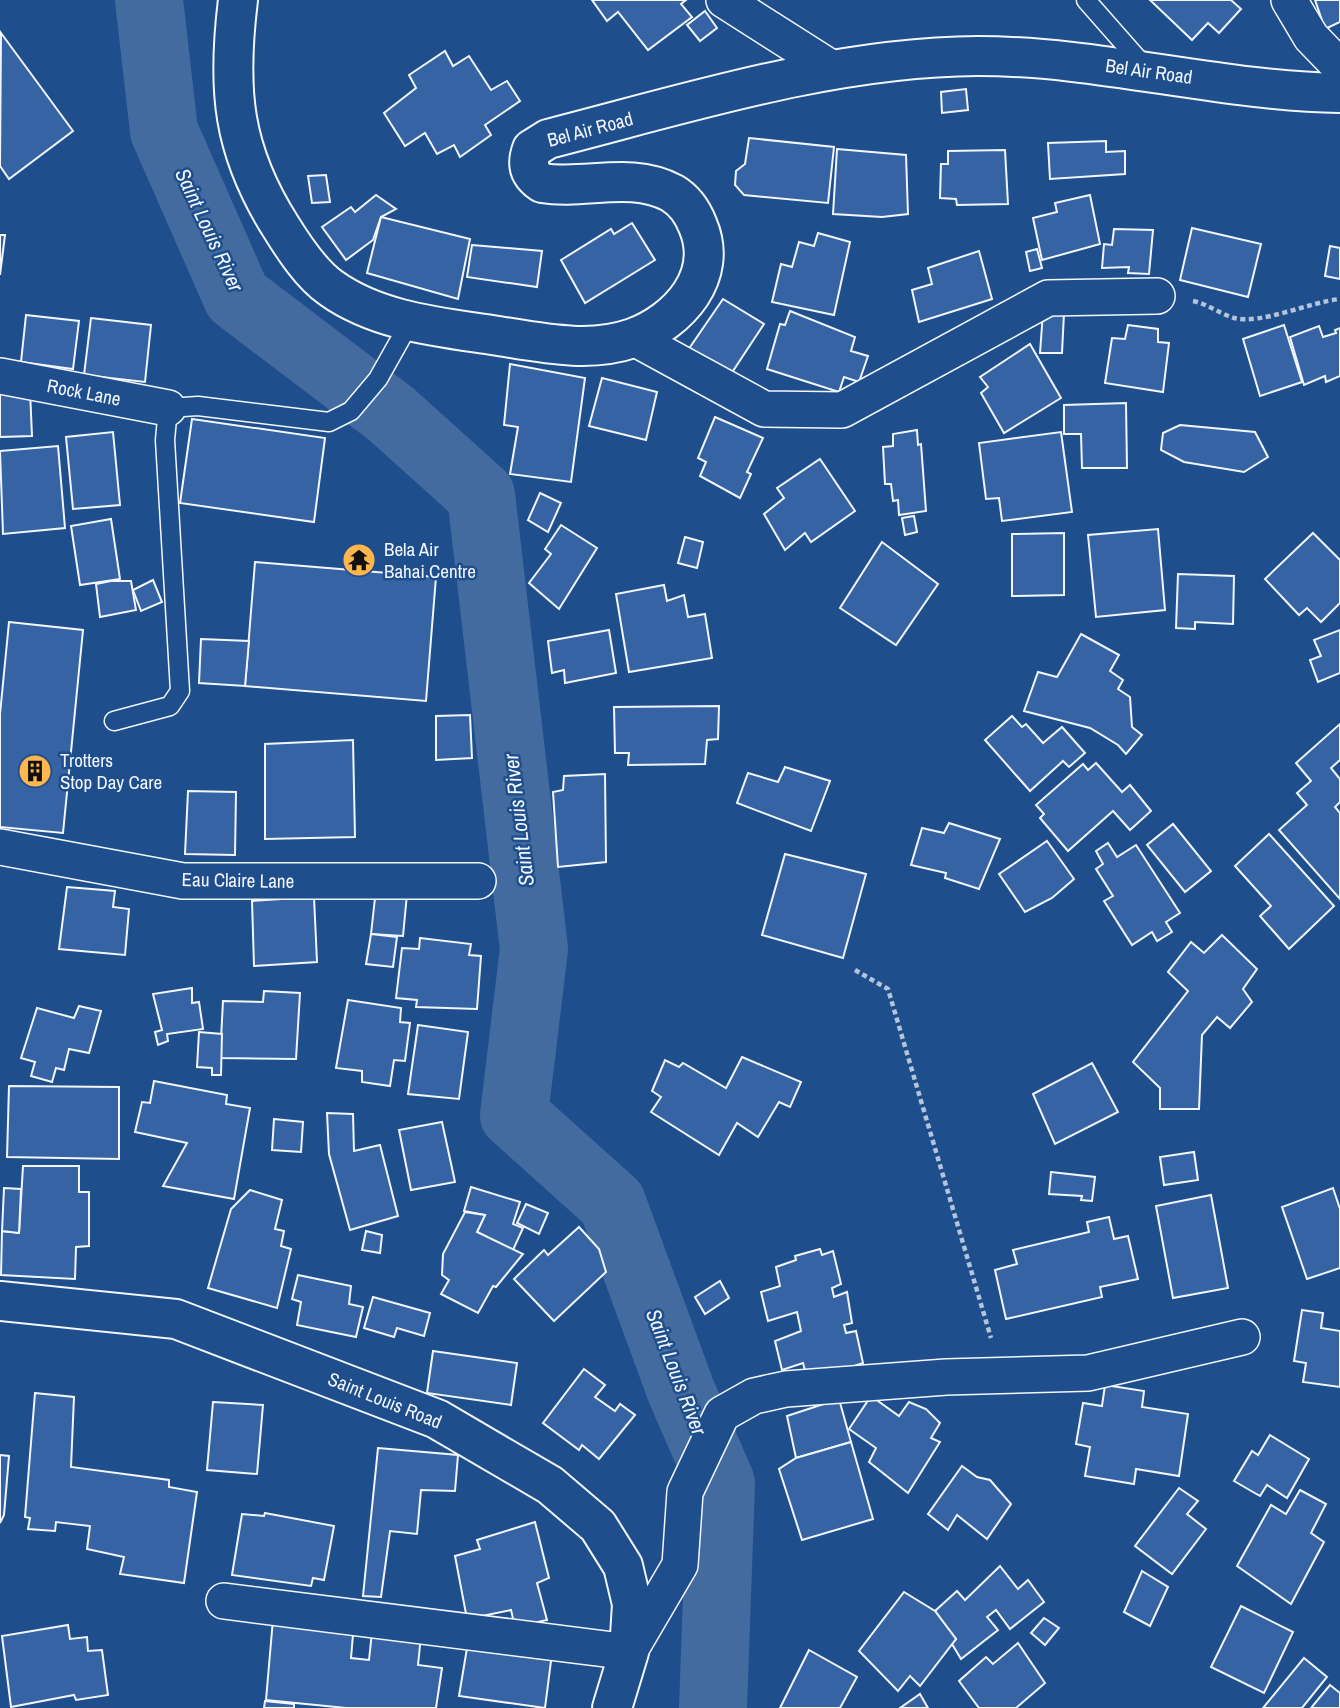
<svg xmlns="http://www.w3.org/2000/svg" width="1340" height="1708" font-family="'Archivo Narrow',sans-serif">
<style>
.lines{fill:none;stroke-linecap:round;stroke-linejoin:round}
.river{stroke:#446ba0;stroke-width:68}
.building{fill:#3563a3;stroke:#f2f6ff;stroke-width:2}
.lane-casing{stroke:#f2f6ff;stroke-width:21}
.street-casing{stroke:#f2f6ff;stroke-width:38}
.secondary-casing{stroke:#f2f6ff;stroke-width:42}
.primary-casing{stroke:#f2f6ff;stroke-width:42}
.path{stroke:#b3c4dc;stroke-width:4.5;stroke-dasharray:5 3.5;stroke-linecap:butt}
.lane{stroke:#1f4e8c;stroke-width:18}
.street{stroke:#1f4e8c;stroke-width:35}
.secondary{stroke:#1f4e8c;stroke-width:38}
.primary{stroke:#1f4e8c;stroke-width:38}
.labels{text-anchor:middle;stroke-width:5;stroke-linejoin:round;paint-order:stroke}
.street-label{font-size:19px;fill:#f2f6ff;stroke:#1f4e8c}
.poi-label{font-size:19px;fill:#f2f6ff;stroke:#1f4e8c;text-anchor:start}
.water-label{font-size:21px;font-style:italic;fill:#f2f6ff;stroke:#1f4e8c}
</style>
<rect width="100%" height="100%" fill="#1f4e8c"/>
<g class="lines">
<polyline class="river" points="149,0 164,131 237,297 391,414 481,495 534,949 514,1115 612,1203 681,1391 721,1483 713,1708"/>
</g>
<g class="building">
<polygon points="592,0 686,0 681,4 692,17 648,50 618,12 607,21"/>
<polygon points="1150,0 1231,0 1241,9 1219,33 1208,23 1192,40"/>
<polygon points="1315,0 1340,0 1340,22 1325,29"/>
<polygon points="705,11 717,28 700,41 687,25"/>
<polygon points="1,33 73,131 9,179 0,166"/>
<polygon points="445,51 453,66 469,56 491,90 507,81 520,101 485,125 491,135 460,157 454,145 437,154 425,133 405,146 384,113 416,88 409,75"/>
<polygon points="966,89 968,110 942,113 941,92"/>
<polygon points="749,138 834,147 828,203 744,195 735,185 736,171 745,164"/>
<polygon points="1106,141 1106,152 1125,151 1125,174 1050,179 1048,143"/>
<polygon points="837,149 906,155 908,214 882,217 833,214"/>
<polygon points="1005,150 1008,204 957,205 956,199 940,198 941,164 948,164 948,151"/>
<polygon points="326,175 330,202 312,203 308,176"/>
<polygon points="376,195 396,209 381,217 373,240 346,260 322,227 351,207 355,212"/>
<polygon points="1090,195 1100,244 1042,260 1033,218 1057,212 1055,203"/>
<polygon points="381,217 470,239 458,299 367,273"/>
<polygon points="632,223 655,260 585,303 561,260 611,229 614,234"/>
<polygon points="1192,228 1261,244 1248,297 1180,280"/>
<polygon points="1114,229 1153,230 1149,274 1128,273 1129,267 1102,268 1104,244 1112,245"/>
<polygon points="818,233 850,242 834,315 772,302 781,264 792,267 799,242 814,246"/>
<polygon points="0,235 5,235 0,275"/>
<polygon points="472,245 542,251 537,287 467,277"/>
<polygon points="1330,246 1340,248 1340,279 1325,276"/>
<polygon points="1037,249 1042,268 1030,271 1026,252"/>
<polygon points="979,251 992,299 919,322 912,290 932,284 928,268"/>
<polygon points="723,299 764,324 727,380 686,353"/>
<polygon points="790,311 855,337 851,351 868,356 859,382 844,377 839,392 767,369 780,324 785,325"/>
<polygon points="1043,312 1064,313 1062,353 1040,353"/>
<polygon points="26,315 79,321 73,369 21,362"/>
<polygon points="91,318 151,325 145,382 84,375"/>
<polygon points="1128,325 1158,329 1158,342 1169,343 1163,392 1105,383 1112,338 1125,339"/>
<polygon points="1284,325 1302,382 1260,396 1243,339"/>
<polygon points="1319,326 1323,337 1336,333 1335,330 1340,328 1340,376 1326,382 1325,376 1304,385 1290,337"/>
<polygon points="1030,344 1061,398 1004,433 981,393 988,387 980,377"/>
<polygon points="510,364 585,378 571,482 510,474 518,427 504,425"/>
<polygon points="602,378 657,392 646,440 589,426"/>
<polygon points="30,391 32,436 0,437 0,393"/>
<polygon points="1126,403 1127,468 1082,468 1081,434 1064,434 1064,405"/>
<polygon points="715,417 763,438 747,472 751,474 740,498 700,476 706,462 698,458"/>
<polygon points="192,419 325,438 314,522 180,503"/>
<polygon points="1180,425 1255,432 1268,457 1244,472 1184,462 1161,450 1163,433"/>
<polygon points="917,430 918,445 921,444 926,511 899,515 898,500 893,501 891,484 885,484 883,447 893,446 893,434"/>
<polygon points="113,432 120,505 73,509 66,437"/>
<polygon points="1061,432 1072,512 1002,521 999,498 986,499 979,443"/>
<polygon points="58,446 65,528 3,534 0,451"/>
<polygon points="820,459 855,511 811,542 805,533 785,550 764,514 784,498 777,488"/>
<polygon points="540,493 561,503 548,532 528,520"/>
<polygon points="914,516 917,532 905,535 902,518"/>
<polygon points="111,519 120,579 80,585 71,526"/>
<polygon points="561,525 597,548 559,609 529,583 551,554 545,549"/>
<polygon points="1158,529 1165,610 1096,617 1088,535"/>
<polygon points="1064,533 1064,595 1012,596 1012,534"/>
<polygon points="1313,533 1340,560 1340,603 1321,622 1307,608 1299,615 1265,579"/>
<polygon points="685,537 703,542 697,568 678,563"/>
<polygon points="882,542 938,584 896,645 840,608"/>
<polygon points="255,562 436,577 426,701 245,686"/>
<polygon points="1178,574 1234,576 1233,624 1195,622 1195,629 1176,628"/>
<polygon points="153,580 162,602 141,611 133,590"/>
<polygon points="111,581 131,581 136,610 100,617 96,584"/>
<polygon points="664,585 667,601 684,595 688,617 705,614 712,658 629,672 616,594"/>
<polygon points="9,622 83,630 63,833 0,827 0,714"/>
<polygon points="609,630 616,673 565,683 564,670 552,673 548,641"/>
<polygon points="1340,630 1340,673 1318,682 1310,660 1321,656 1314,640"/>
<polygon points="1081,634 1119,655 1110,671 1123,680 1118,689 1130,697 1132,727 1142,735 1126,754 1118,745 1090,728 1024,711 1038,672 1057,677"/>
<polygon points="201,639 249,641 245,686 199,683"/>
<polygon points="719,706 718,739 707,740 705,764 628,765 629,753 615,753 614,707"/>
<polygon points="470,715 472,758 436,760 436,716"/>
<polygon points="1012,716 1022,727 1026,724 1043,743 1062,727 1085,753 1069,767 1063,761 1030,791 985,740"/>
<polygon points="1340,724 1340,760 1331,768 1340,779 1340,802 1335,807 1340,813 1340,899 1279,830 1307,805 1297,793 1311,781 1296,763"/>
<polygon points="353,740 355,837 265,839 265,744"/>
<polygon points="1096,763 1122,792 1130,785 1151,811 1130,830 1113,811 1068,851 1040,818 1044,814 1036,805 1083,764 1088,770"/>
<polygon points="785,767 830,781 811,831 737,803 748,773 778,782"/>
<polygon points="605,774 606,862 558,867 553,792 563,790 564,776"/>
<polygon points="188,791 236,792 235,855 185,854"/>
<polygon points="949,823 1000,839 979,889 945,878 946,873 911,865 922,828 944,833"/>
<polygon points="1173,824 1211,871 1185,892 1147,845"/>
<polygon points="1269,834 1334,906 1289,949 1260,916 1271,906 1235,866"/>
<polygon points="1047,841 1074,879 1052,898 1025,912 999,874"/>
<polygon points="1108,843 1117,857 1136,845 1180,913 1166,922 1172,932 1157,941 1152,932 1132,945 1104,901 1113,896 1096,869 1103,864 1096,851"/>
<polygon points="785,854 866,874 843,958 762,935"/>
<polygon points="67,887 115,891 113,907 129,909 125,955 59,949"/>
<polygon points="376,889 407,894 403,936 371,934"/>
<polygon points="314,897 317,962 254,966 252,901"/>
<polygon points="371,934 397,937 393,967 366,964"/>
<polygon points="1222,935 1257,969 1243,989 1252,1002 1230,1028 1217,1017 1202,1035 1199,1109 1160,1109 1160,1088 1133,1062 1188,991 1168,972 1191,942 1204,953"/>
<polygon points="420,938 471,944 469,955 481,956 477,1009 416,1007 417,1000 396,998 402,948 419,949"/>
<polygon points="192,988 192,1003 199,1002 203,1029 167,1034 168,1041 158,1045 155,1032 162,1030 153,994"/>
<polygon points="264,991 300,993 296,1059 220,1058 223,1001 263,1002"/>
<polygon points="348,1000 401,1008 400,1022 410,1023 405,1061 394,1060 390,1086 362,1082 362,1071 336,1068"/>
<polygon points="79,1006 101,1011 89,1053 69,1049 64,1070 56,1068 52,1082 31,1076 35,1062 21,1058 37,1008 74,1018"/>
<polygon points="418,1025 468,1032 459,1099 408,1094"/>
<polygon points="199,1032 222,1034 221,1075 212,1075 212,1068 197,1067"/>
<polygon points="742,1057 801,1082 790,1107 779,1102 758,1137 737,1123 719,1155 651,1112 661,1097 652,1091 665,1060 679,1067 683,1063 726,1088"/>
<polygon points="1092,1063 1118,1112 1055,1144 1033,1094"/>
<polygon points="154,1081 227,1095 226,1104 250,1108 234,1199 163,1186 187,1143 135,1132 142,1102 150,1103"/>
<polygon points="9,1086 119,1087 119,1159 7,1157"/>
<polygon points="327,1113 353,1114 354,1151 380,1145 398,1216 350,1230 329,1154"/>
<polygon points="274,1119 303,1122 301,1152 272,1150"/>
<polygon points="442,1122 455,1182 411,1190 399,1130"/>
<polygon points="1194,1152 1198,1180 1164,1185 1160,1157"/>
<polygon points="23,1166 79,1166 79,1192 89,1192 89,1246 76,1247 75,1279 1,1275 2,1231 19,1233"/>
<polygon points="1051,1172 1095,1177 1092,1201 1081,1200 1082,1196 1049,1194"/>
<polygon points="471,1187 520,1202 513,1224 523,1228 513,1250 477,1232 485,1215 464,1211"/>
<polygon points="4,1188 21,1189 19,1233 2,1231"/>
<polygon points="1333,1188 1340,1209 1340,1268 1307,1279 1282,1207"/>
<polygon points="250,1190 282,1200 275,1229 284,1231 281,1246 291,1249 277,1308 208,1288 231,1209"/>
<polygon points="1211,1195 1228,1288 1173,1298 1156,1206"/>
<polygon points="526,1204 548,1213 539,1234 517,1223"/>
<polygon points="465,1212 485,1215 477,1232 523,1254 496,1287 493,1286 478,1313 441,1294 449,1280 442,1275 443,1254"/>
<polygon points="1109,1217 1114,1239 1128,1236 1138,1279 1100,1287 1102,1297 1006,1319 995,1270 1017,1264 1013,1250 1089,1232 1087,1222"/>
<polygon points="579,1227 599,1249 606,1272 554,1321 514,1279 544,1250 548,1255"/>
<polygon points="366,1231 382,1235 380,1253 362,1250"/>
<polygon points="820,1249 822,1255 833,1251 841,1284 832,1288 834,1297 847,1292 852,1323 844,1325 846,1333 856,1331 863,1363 808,1382 803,1363 782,1370 775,1341 801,1331 797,1312 768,1321 761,1292 780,1286 776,1267 796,1260 795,1256"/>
<polygon points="298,1275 351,1286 349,1304 363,1307 356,1337 297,1325 301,1302 292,1299"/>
<polygon points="720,1281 729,1298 705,1314 695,1297"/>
<polygon points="373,1297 430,1313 424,1336 397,1328 394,1337 364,1328"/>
<polygon points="1302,1310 1323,1313 1321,1328 1340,1331 1340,1387 1303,1382 1306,1363 1294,1361"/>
<polygon points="433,1351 517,1363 511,1405 427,1393"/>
<polygon points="584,1369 605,1385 595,1397 615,1411 620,1404 635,1415 599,1459 582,1445 579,1450 543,1423"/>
<polygon points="1105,1385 1144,1391 1142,1407 1188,1414 1179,1476 1136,1469 1134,1484 1085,1476 1090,1447 1076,1444 1083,1403 1102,1406"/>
<polygon points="35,1393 74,1397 71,1467 169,1480 169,1487 197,1492 184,1583 120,1574 124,1557 87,1549 90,1526 56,1522 55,1531 28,1529 30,1518 25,1517"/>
<polygon points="871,1396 899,1416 909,1402 926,1409 940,1423 931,1438 940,1442 908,1493 869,1462 876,1448 849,1429"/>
<polygon points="839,1399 851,1442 796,1458 787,1416"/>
<polygon points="213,1402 263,1405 257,1474 207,1470"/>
<polygon points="1270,1435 1309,1459 1287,1498 1267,1485 1260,1496 1234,1481 1252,1451 1258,1455"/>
<polygon points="851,1442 873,1519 802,1540 779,1469 796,1458"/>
<polygon points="378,1448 458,1455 455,1491 421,1490 417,1534 390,1531 381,1597 363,1596"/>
<polygon points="0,1455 9,1456 4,1515 0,1523"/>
<polygon points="962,1466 977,1477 990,1480 1011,1504 987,1539 957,1515 948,1530 928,1514"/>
<polygon points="1179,1488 1198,1501 1187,1514 1206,1529 1172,1574 1135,1546"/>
<polygon points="1300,1490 1326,1504 1311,1533 1324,1542 1291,1604 1237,1566 1271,1505 1286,1514"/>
<polygon points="265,1513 334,1526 324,1580 313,1578 311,1586 232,1575 242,1514 264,1516"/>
<polygon points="535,1522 549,1578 537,1583 547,1620 515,1627 511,1610 467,1619 455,1556 480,1549 477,1540"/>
<polygon points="1000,1566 1018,1589 1028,1580 1044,1602 1010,1629 996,1610 987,1617 998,1630 961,1659 952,1644 956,1639 935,1611 957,1591 965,1600"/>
<polygon points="1142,1571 1168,1587 1150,1626 1124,1612"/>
<polygon points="904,1592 935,1611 956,1639 920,1686 910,1676 898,1691 859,1651"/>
<polygon points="1241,1606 1293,1632 1264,1693 1211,1667"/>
<polygon points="1044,1618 1059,1628 1045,1645 1031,1633"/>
<polygon points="273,1619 354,1623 351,1658 369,1660 372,1632 421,1636 418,1665 442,1668 436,1708 346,1708 266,1700"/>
<polygon points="68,1625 70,1639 87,1637 88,1651 102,1650 108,1695 76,1700 74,1695 11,1707 2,1636"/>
<polygon points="468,1642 552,1653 545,1708 459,1696"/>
<polygon points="1018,1643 1045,1683 1016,1708 979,1708 959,1681 986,1657 993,1664"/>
<polygon points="809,1650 857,1677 840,1708 780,1708"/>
<polygon points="1304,1658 1327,1677 1302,1708 1263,1708"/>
<polygon points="1330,1685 1340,1693 1340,1708 1311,1708"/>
<polygon points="920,1694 928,1708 900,1708"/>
<polygon points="265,1701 294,1704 294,1708 264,1708"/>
</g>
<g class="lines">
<defs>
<g id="lane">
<polyline points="1086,0 1144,66"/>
<polyline points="114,721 170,706 180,691 165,440 168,408 198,406 329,422 351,411 378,379 410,322"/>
</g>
<g id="street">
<polyline points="724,0 831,68"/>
<polyline points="1289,0 1311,37 1340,67"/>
<polyline points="634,338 764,409 842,410 1048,298 1157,296"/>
<polyline points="0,376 168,408"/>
<polyline points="0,847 183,881 478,881"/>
<polyline points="224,1601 629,1652 680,1565 685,1492 722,1414 754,1396 786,1389 946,1377 1088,1373 1242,1337"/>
</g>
<path id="secondary" d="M238,0C227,89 232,150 281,227C294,248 311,274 331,288C377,321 438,327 492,335C538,342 588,354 633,338C679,321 719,276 698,226C693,213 684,200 672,193C630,171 586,190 542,183C529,174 526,165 532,149L548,139C689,103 832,57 978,56C1100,56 1218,91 1340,93"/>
<polyline id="primary" points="0,1301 176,1319 437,1419 550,1485 598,1526 623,1566 632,1604 629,1652 612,1708"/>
</defs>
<use href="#lane" class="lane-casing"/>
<use href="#street" class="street-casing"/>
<use href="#secondary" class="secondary-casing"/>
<use href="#primary" class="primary-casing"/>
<g class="path">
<path d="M1193,301C1208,304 1220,314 1234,318C1260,325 1310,302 1340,299"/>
<polyline points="855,970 888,989 991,1338"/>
</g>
<use href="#lane" class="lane"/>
<use href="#street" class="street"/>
<use href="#secondary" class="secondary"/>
<use href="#primary" class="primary"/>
</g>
<defs>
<symbol id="temple-disc" viewBox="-11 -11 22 22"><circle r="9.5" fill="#ffb74d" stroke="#1f4e8c"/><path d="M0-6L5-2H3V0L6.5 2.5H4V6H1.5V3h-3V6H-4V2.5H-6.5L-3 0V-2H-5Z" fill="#111"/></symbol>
<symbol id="building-disc" viewBox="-11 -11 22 22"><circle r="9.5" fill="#ffb74d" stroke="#1f4e8c"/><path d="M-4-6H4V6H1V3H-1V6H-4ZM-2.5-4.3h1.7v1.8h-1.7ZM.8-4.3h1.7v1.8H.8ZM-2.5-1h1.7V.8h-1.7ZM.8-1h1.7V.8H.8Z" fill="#111"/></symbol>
</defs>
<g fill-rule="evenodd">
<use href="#temple-disc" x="340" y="541" width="38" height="38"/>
<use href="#building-disc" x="16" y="752" width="38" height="38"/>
</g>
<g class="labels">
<g class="street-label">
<text transform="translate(1149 71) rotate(8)" y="7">Bel Air Road</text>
<text transform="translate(590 129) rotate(-15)" y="7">Bel Air Road</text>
<text transform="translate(84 392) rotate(11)" y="7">Rock Lane</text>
<text transform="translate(238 880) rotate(1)" y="7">Eau Claire Lane</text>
<text transform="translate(385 1400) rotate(22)" y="7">Saint Louis Road</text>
</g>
<g class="poi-label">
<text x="384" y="556">Bela Air<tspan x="384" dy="22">Bahai Centre</tspan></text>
<text x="60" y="767">Trotters<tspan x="60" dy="22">Stop Day Care</tspan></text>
</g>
<g class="water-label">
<text transform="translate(209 230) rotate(65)" y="7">Saint Louis River</text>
<text transform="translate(519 820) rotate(-97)" y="7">Saint Louis River</text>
<text transform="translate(676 1372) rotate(69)" y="7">Saint Louis River</text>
</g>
</g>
</svg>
